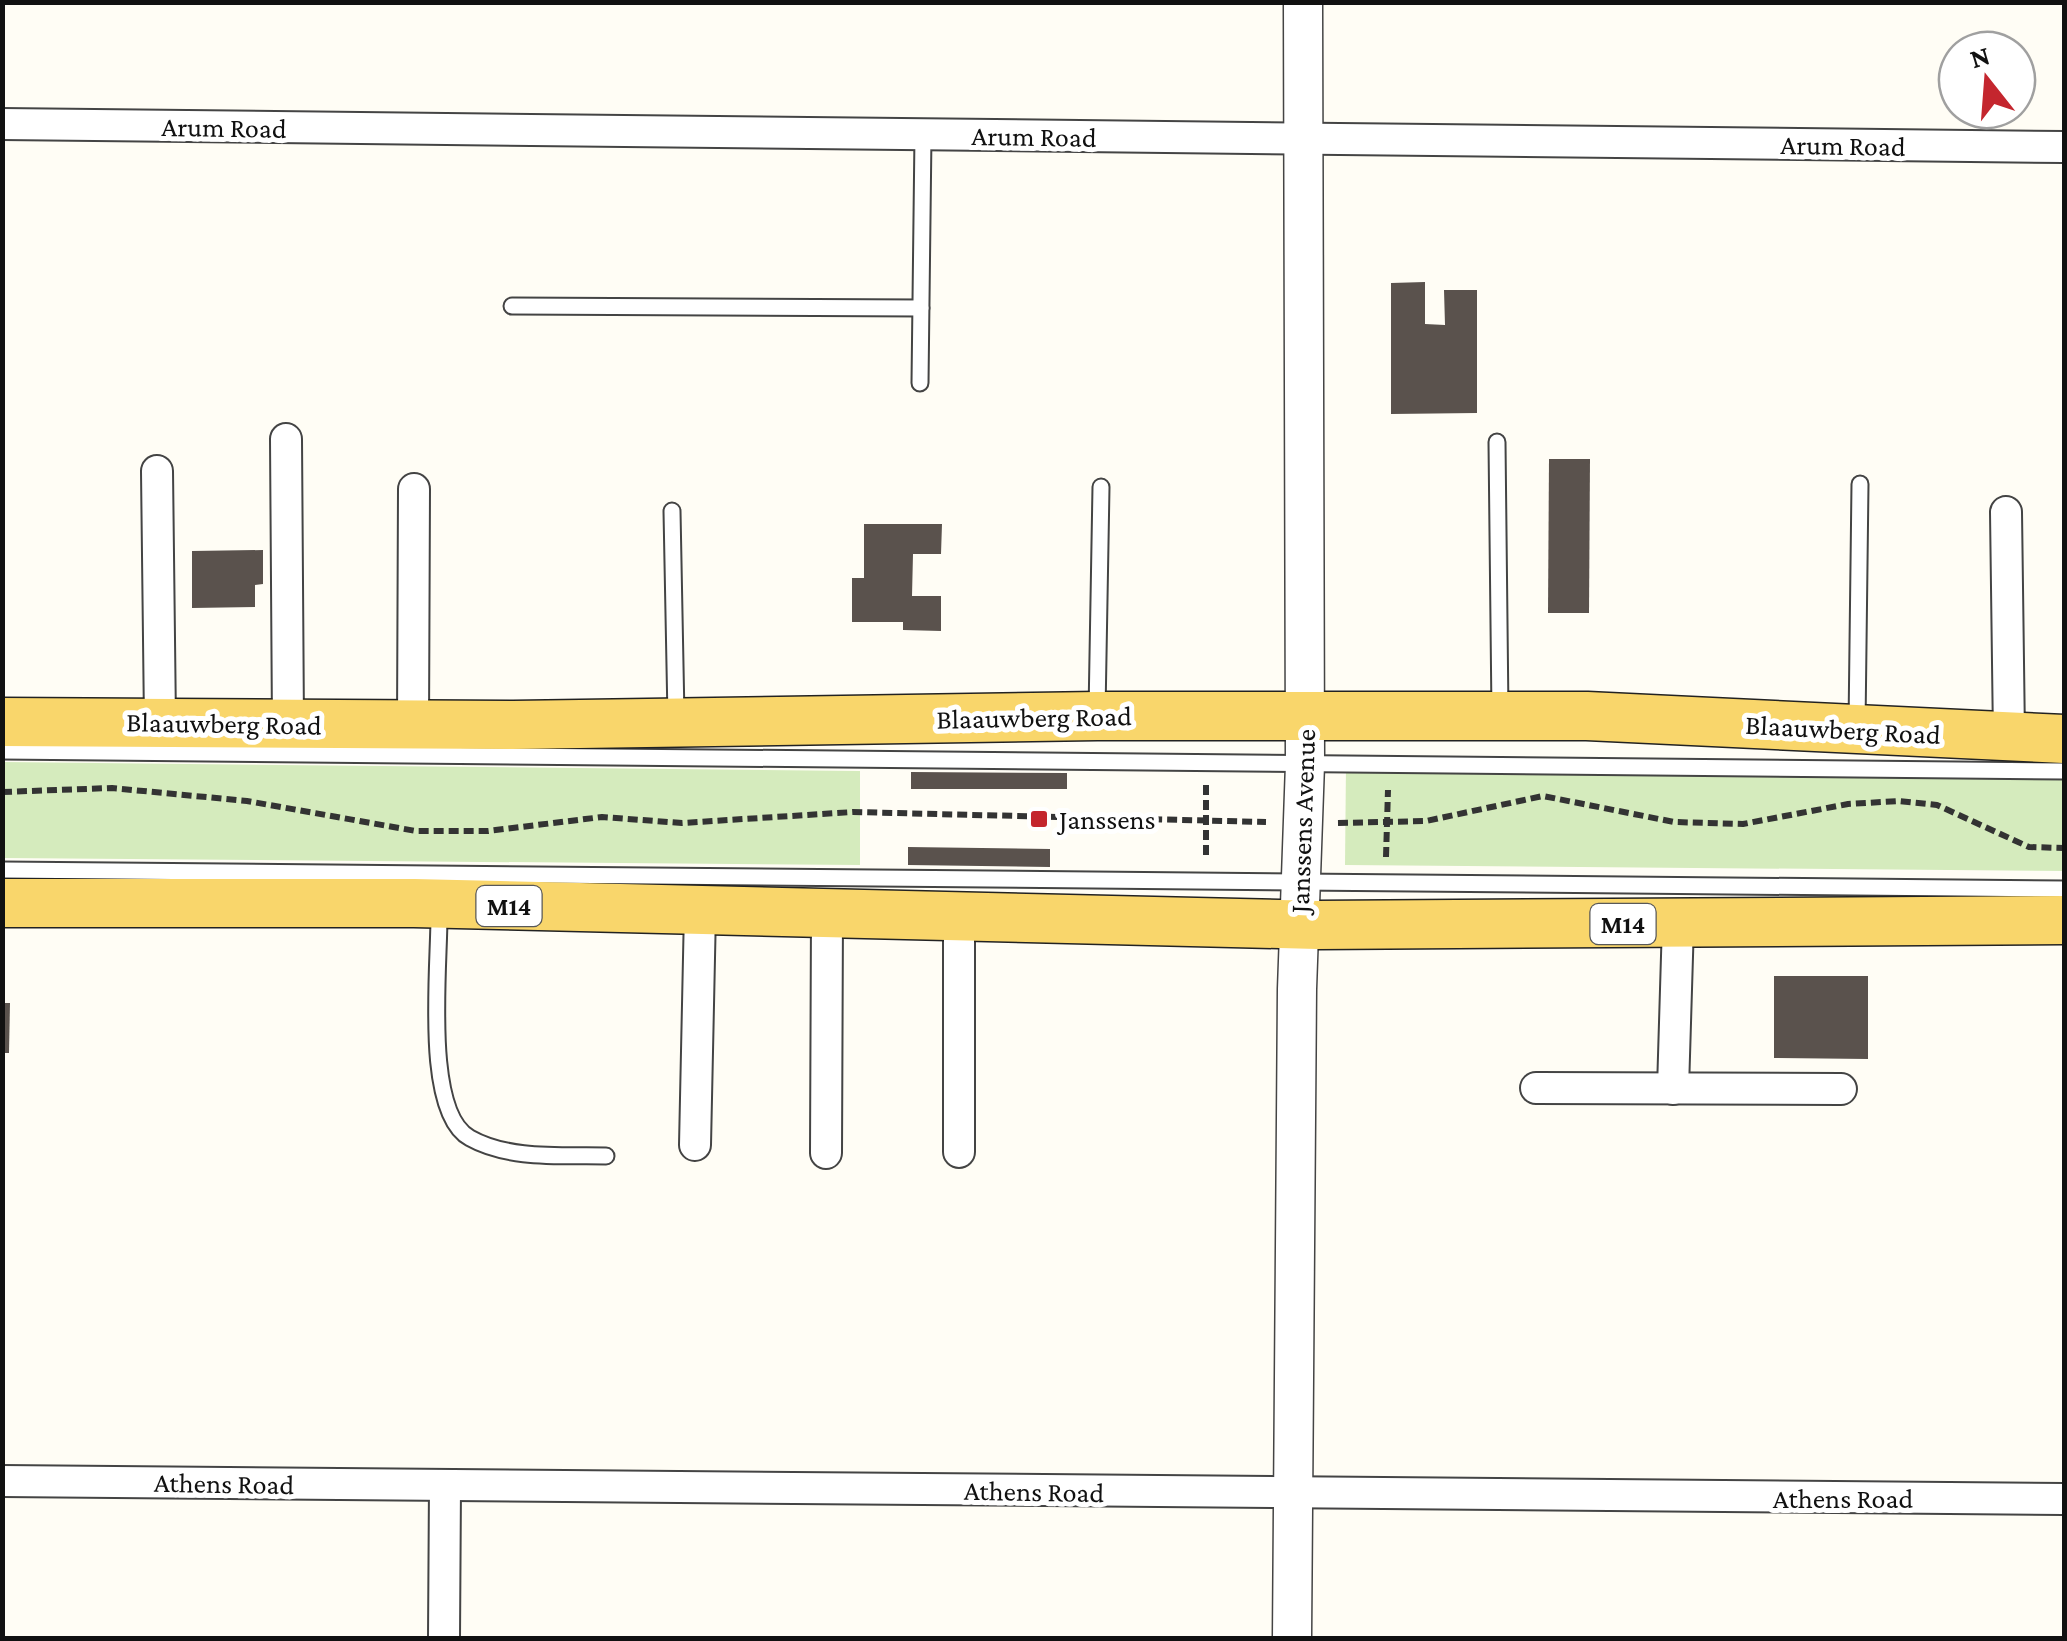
<svg xmlns="http://www.w3.org/2000/svg" width="2067" height="1641" font-family="'Crimson Pro',serif">
<style>
.green{fill:#d5ebbd}
.building{fill:#5a524d}
.lines{fill:none;stroke-linecap:round;stroke-linejoin:round}
.service-casing{stroke:#444;stroke-width:19}
.minor-casing{stroke:#444;stroke-width:34}
.tertiary-casing{stroke:#444;stroke-width:41}
.primary-casing{stroke:#222;stroke-width:51}
.path{stroke:#333;stroke-width:6;stroke-dasharray:10 5;stroke-linecap:butt}
.service{stroke:#fff;stroke-width:15}
.minor{stroke:#fff;stroke-width:30}
.tertiary{stroke:#fff;stroke-width:38}
.primary{stroke:#f9d66b;stroke-width:48}
.poi-dot{fill:#c4262e;stroke:#fff;stroke-width:4}
.labels{text-anchor:middle;stroke-width:10;stroke-linejoin:round;paint-order:stroke}
.shield{fill:#fff;stroke:#585858;stroke-width:2.5}
.shield-label{font-size:25px;font-weight:bold;fill:#111}
.street-label{font-size:28px;fill:#111;stroke:#fff}
.poi-label{font-size:28px;fill:#111;stroke:#fff;text-anchor:start}
</style>
<rect width="100%" height="100%" fill="#fffdf5"/>
<g class="green">
<polygon points="3,762 860,771 860,865 3,858"/>
<polygon points="1346,765 2064,774 2064,871 1345,865"/>
</g>
<g class="building">
<polygon points="1425,282 1425,324 1445,325 1444,290 1477,290 1477,413 1391,414 1391,283"/>
<polygon points="1549,459 1590,459 1589,613 1548,613"/>
<polygon points="864,524 942,524 941,554 913,554 912,596 941,596 941,631 903,630 903,622 852,622 852,578 864,578"/>
<polygon points="263,550 263,584 255,585 255,607 192,608 192,551"/>
<polygon points="911,772 1067,773 1067,789 911,789"/>
<polygon points="908,847 1050,849 1050,867 908,865"/>
<polygon points="1774,976 1868,976 1868,1059 1774,1058"/>
<polygon points="2,1003 10,1003 9,1053 2,1053"/>
</g>
<g class="lines">
<defs>
<g id="service">
<polyline points="512,306 921,308"/>
<polyline points="920,383 923,135"/>
<polyline points="1497,442 1500,713"/>
<polyline points="672,511 676,717"/>
<polyline points="1097,712 1101,487"/>
<polyline points="1857,725 1860,484"/>
<polyline points="2,751 2064,771"/>
<polyline points="2,870 2064,889"/>
<path d="M439,911C440,962 422,1112 470,1138C509,1160 563,1155 606,1156"/>
</g>
<g id="minor">
<polyline points="2,124 2064,147"/>
<polyline points="286,439 288,725"/>
<polyline points="157,471 160,722"/>
<polyline points="2006,512 2009,737"/>
<polyline points="413,725 414,489"/>
<polyline points="959,918 959,1152"/>
<polyline points="1536,1088 1841,1089"/>
<polyline points="1673,1089 1678,923"/>
<polyline points="695,1145 700,911"/>
<polyline points="826,1153 827,915"/>
<polyline points="2,1481 2064,1499"/>
<polyline points="444,1638 445,1485"/>
</g>
<polyline id="tertiary" points="1292,1638 1297,989 1305,764 1303,2"/>
<g id="primary">
<polyline points="2,722 513,725 1097,716 1587,716 2064,739"/>
<polyline points="2,903 414,903 1318,925 2064,920"/>
</g>
</defs>
<use href="#service" class="service-casing"/>
<use href="#minor" class="minor-casing"/>
<use href="#tertiary" class="tertiary-casing"/>
<use href="#primary" class="primary-casing"/>
<g class="path">
<polyline points="1206,785 1206,857"/>
<polyline points="2,792 112,788 247,801 416,831 488,831 602,817 682,823 853,812 1266,822"/>
<polyline points="1338,823 1426,821 1543,796 1674,822 1743,824 1848,804 1898,801 1937,805 2029,847 2064,848"/>
<polyline points="1386,857 1388,790"/>
</g>
<use href="#service" class="service"/>
<use href="#minor" class="minor"/>
<use href="#tertiary" class="tertiary"/>
<use href="#primary" class="primary"/>
</g>
<rect class="poi-dot" x="1029" y="809" width="20" height="20" rx="5"/>
<g class="labels">
<g class="shield">
<rect x="476.5" y="886" width="65" height="40" rx="8"/>
<rect x="1590.5" y="904" width="65" height="40" rx="8"/>
</g>
<g class="shield-label">
<text x="509" y="915">M14</text>
<text x="1623" y="933">M14</text>
</g>
<g class="street-label">
<text transform="translate(224 127) rotate(1)" y="10">Arum Road</text>
<text transform="translate(1034 136) rotate(1)" y="10">Arum Road</text>
<text transform="translate(1843 145) rotate(1)" y="10">Arum Road</text>
<text transform="translate(1034 717) rotate(-1)" y="10">Blaauwberg Road</text>
<text transform="translate(224 723) rotate(1)" y="10">Blaauwberg Road</text>
<text transform="translate(1843 729) rotate(3)" y="10">Blaauwberg Road</text>
<text transform="translate(1302 821) rotate(-88)" y="10">Janssens Avenue</text>
<text transform="translate(224 1483) rotate(1)" y="10">Athens Road</text>
<text transform="translate(1034 1491) rotate(1)" y="10">Athens Road</text>
<text x="1843" y="1508">Athens Road</text>
</g>
<g class="poi-label">
<text x="1059" y="829">Janssens</text>
</g>
</g>
<rect width="2067" height="1641" fill="none" stroke="#111111" stroke-width="10"/>
<g transform="translate(1987 80) rotate(343)"><circle r="48" fill="#ffffff" stroke="#a0a0a0" stroke-width="2.5"/>
<path d="M0-8L18 38L0 25L-18 38Z" fill="#c4262e"/>
<text y="-15" font-size="28" font-weight="bold" text-anchor="middle" fill="#111111">N</text>
</g>
</svg>
